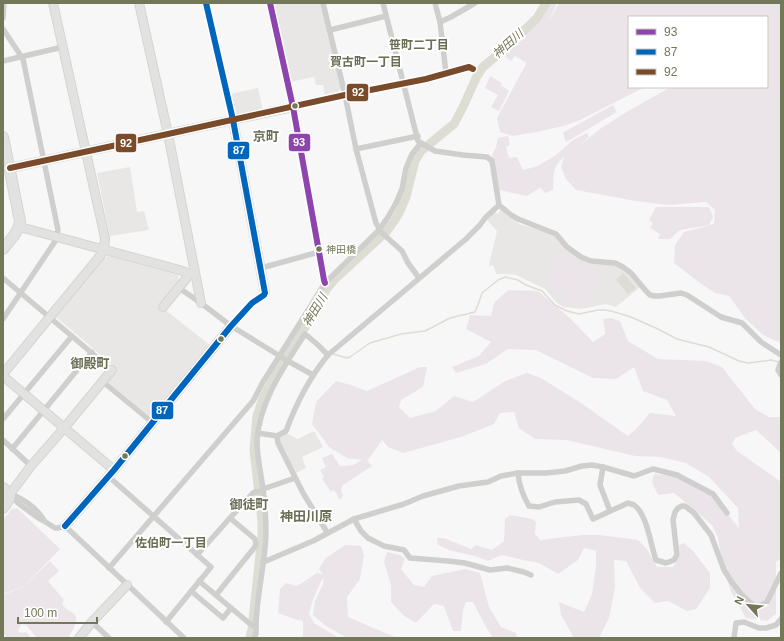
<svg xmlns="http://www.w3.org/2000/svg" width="784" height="641" font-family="Arial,'Noto Sans JP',sans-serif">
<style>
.built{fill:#e8e7e6}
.green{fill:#ebe5e9}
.water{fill:#ddddd4}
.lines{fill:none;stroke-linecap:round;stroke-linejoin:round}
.stream{stroke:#ddddd4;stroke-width:1.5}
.river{stroke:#ddddd4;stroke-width:9}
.secondary-casing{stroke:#d5d5d2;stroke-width:10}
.highway-casing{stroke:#d5d5d4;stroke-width:12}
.street{stroke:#cfd0ce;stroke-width:5.5}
.secondary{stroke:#e2e2e1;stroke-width:8}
.highway{stroke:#e2e2e1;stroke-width:10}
.bus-1-casing{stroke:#fff;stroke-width:9}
.bus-2-casing{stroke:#fff;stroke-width:9}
.bus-3-casing{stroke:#fff;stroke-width:9}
.bus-1{stroke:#8e44ad;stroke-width:6}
.bus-2{stroke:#0065bd;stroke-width:6}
.bus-3{stroke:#7a4b2a;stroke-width:6}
.bus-dot{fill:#727858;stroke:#fff;stroke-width:1.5}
.labels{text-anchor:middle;stroke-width:4;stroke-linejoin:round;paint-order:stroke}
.bus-label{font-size:10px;fill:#727858;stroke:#fff;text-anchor:start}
.water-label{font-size:12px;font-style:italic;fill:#767657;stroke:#fff}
.neighbourhood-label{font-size:12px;font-weight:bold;fill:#696e54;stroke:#fff}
.quarter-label{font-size:13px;font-weight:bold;fill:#696e54;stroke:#fff}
.line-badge{stroke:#fff;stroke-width:1.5}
.badge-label{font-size:11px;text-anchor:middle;font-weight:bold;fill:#fff}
</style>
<rect width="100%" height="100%" fill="#f8f7f8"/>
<g class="built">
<polygon points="273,3 322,3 341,87 338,94 325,96 323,85 316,85 314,77 290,82"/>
<polygon points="258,88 263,111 235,117 230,94"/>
<polygon points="130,167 137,212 144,211 149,230 110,236 97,173"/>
<polygon points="501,209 511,219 522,225 553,234 567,250 581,260 595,264 615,265 623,268 640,287 616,307 606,304 581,309 564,307 558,304 545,289 516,275 506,274 496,274 494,266 489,265 497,231 487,220 495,212 498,214"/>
<polygon points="108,256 178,275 179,280 159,305 211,346 152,416 149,416 109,383 109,378 116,368 56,317 104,258"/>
<polygon points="314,431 323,447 302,457 306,468 296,473 279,439 286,433 298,439"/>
</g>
<g class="green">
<path d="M549,3H557L549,21L559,3H781V343L763,335L745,318L729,296L715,293L700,283L674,263L675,245L684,232L714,224L715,210L706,202L669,205L636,201L576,190L566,179L561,167L564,157C552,166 554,175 553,190L545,193L541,188L538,189L527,196L499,190L492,155L496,147L498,138L508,136L510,145L506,147L509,158L517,157L523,170L538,166L556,155L573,140L587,133L589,137L579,146L600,129L628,111L671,87H767V17H629V87H645L578,121L563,126L537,132L512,136L500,132L497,118L527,62H525L515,56L511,61L503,55L532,29Z"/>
<polygon points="490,76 502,83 501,85 509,91 499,111 491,107 498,95 485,88"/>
<polygon points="613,105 617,112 566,142 563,133 564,132"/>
<polygon points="656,207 709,207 713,217 709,225 680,230 670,239 658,239 660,234 650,228 653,223 649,220"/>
<polygon points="562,247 570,255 579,262 597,269 598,285 593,285 592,303 578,307 568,304 546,283 551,254 560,256"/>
<polygon points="508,290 538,291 570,318 593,342 605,334 603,319 611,318 620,321 628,341 658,359 706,361 722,367 755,409 769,417 781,417 781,453 756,430 735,438 732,444 737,451 770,474 781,482 781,558 776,562 776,614 767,621 746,618 731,592 722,561 718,538 712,525 684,501 674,493 658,495 652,482 654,474 674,476 713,496 739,528 738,508 709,477 686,463 661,457 635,456 566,440 535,439 519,428 514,412 500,413 494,424 461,437 403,453 388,447 382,440 368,460 367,460 372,466 343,485 341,490 343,496 340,500 334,490 331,492 322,479 324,477 320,470 326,467 322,458 332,454 340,466 353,465 362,460 347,458 329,447 312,424 316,402 336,381 351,385 367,391 420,367 427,367 423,387 401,400 399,407 410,418 436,411 454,396 473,402 505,381 527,373 541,378 581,403 628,436 636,429 650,413 676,416 667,400 643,391 634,367 616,379 593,378 536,350 508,349 486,364 456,373 452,367 479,356 491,342 466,329 470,315 491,316 494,303"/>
<polygon points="17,508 60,549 23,587 3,594 3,520 12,509"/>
<polygon points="510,515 533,519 536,522 535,534 540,540 582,535 600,535 638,540 647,549 657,567 673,567 680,556 679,545 684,543 693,551 710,573 710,588 696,609 687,611 668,601 655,603 640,588 626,561 614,560 615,588 609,618 599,638 574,638 561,615 559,602 584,612 592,594 596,566 596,551 584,548 578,560 558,574 539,563 523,560 502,555 488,561 475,556 452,551 438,545 437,538 444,538 471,549 476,545 492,550 504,541 505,519"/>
<path d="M345,545L361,546L364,555L360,579L347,597L348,617L397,638H347L326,626L313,615L315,601L323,584L324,577C318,586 311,604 309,614L314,623L339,638H303V621L294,619L278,613L280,589L286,583L297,586L317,573L323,574L319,569L326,558Z"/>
<polygon points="387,552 400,555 405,559 401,569 414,585 424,587 432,576 465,569 480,573 489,607 501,627 516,633 517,638 493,638 486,627 473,602 466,602 463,610 461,631 453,631 444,606 434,604 416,623 404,616 391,602 391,585 384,562"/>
<path d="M50,561L59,571L48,581L64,600L62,604C63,605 65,607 66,609C69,611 75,613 76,617C78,621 71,634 68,638H37L26,625L21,624L18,631L21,633L26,632L29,635L30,638H7L5,635L3,634V595L23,587Z"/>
</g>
<polygon class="water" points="623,273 636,288 628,294 616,280"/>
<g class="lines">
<polyline class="stream" points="333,354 347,358 350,357 370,343 401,334 425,331 450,318 475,312 478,305 482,293 498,280 505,277 518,280 526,285 542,291 555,305 567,311 579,314 598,310 605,310 611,311 631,317 658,329 677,339 709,347 739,361 748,363 771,360 778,362 779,363"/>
<polyline class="river" points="250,638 252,629 262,536 262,521 254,450 257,416 263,398 279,368 310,319 326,290 335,279 386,232 394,221 399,213 406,197 415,161 421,151 444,132 454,124 463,107 477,76 483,67 508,46 537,18 546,3"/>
<defs>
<g id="secondary">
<polyline points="139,3 168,134 201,303"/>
<polyline points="233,120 265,293"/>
<polyline points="10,168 293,107"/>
<polyline points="20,227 183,271 190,274 195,273"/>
<polyline points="163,307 190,274"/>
<path d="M3,374L100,256C104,250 105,246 105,238L53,3"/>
<polyline points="3,376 114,470"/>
<polyline points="10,494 31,466 65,427 112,370"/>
<polyline points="65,526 114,470 231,326"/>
<polyline points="79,638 92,622 127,585"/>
</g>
<g id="highway">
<path d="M3,137L20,221C19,232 10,240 3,249"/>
<polyline points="3,488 10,494 9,499 3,508"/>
</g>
</defs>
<use href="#secondary" class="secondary-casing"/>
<use href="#highway" class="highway-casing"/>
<g class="street">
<polyline points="206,3 233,120"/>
<polyline points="270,3 293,107 324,280 325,283"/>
<polyline points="323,3 345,95 356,149 376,223 381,232 402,251 408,263 419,278"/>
<polyline points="383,3 418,141 421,143 435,151 463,155 487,157 492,161 499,205 511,215 518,219 556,234 567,247 581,257 591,261 615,263 623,267 631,273 646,291 650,295 655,296 660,296 681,293 687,295 721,317 742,323 761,342 781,355"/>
<polyline points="435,3 440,22 446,73"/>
<polyline points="3,18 4,3"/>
<polyline points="440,22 451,17 475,3"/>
<polyline points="3,29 23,59 58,230 56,240 3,319"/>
<polyline points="330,30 386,16"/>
<polyline points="3,61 63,47"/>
<polyline points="293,107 345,95 426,79 469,67 473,69"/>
<polyline points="356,149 418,136"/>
<polyline points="261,268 319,252"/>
<polyline points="3,278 112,370"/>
<polyline points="179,288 201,303 231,326 288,361 313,375"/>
<polyline points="231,326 252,303 264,295 265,293"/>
<polyline points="781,362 778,370 781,375"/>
<polyline points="102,381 153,423"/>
<polyline points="3,419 72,336"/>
<polyline points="258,433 277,436"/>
<polyline points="3,440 31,466"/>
<polyline points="12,449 92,352"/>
<polyline points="603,467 600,485 610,511"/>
<path d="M518,473C519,484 523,496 529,506L539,507L555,502L579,500L586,504L593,519L628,503C630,504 632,504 634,505C647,513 651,547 656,560L666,563L674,560L677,555L673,520L675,512L678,508L682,506H685L694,513L711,535L724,570L731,581L741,594L754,606H760L767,602L781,573"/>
<polyline points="108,476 211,567 166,622"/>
<polyline points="263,489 295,478"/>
<polyline points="10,494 18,503 37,517 44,521 55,528 58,528 65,526 184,638"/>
<path d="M13,495C25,500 37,509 44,520"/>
<polyline points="354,519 361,531 368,538 384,546 404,550 410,558 448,561 465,563 490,570 507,568 524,572 531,575"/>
<path d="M327,532L303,493L278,443L277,436L286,431C296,404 310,377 328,355L466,239L480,225L485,218L499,205"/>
<polyline points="197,555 230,518 253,493 255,492 263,491"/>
<polyline points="263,561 266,561 313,541 354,519 404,504 423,496 459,486 488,482 501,476 518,473 546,473 565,471 582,466 592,465 603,467 634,476 653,469 677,475 713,494 727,513"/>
<polyline points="109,568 253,401 263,382 325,283 379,230 388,217 396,203 402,189 406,168 412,154 421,143"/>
<polyline points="199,581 249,623 256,627"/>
<polyline points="191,591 223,618 231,608"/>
<polyline points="216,595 254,548 256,544 255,539 230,518"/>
<polyline points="92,622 109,638"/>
<path d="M254,638L256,634C255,600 265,567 266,534C266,519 265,504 263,489C261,473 257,457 257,441C259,402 285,365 305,334L317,344L328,355"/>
<polyline points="734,638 736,623 744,622 759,628 766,628 776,625 781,619"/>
</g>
<use href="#secondary" class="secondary"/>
<use href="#highway" class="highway"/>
<defs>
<polyline id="bus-1" points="270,3 293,107 324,280 325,283"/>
<polyline id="bus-2" points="65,526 114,470 231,326 252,303 264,295 265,293 233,120 206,3"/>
<polyline id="bus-3" points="10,168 168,134 345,95 426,79 469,67 473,69"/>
</defs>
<use href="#bus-1" class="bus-1-casing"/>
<use href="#bus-2" class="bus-2-casing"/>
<use href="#bus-3" class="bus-3-casing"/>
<use href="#bus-1" class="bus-1"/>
<use href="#bus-2" class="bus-2"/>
<use href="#bus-3" class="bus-3"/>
</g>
<g class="bus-dot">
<circle cx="295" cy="106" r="3.5"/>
<circle cx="319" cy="249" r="3.5"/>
<circle cx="221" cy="339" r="3.5"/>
<circle cx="125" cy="456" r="3.5"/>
</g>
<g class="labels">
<g class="bus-label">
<text x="326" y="253">神田橋</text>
</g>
<g class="water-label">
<text transform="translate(508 44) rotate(-42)" y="4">神田川</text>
<text transform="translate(315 310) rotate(-59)" y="4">神田川</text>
</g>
<g class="neighbourhood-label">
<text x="419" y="49">笹町二丁目</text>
<text x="366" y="66">賀古町一丁目</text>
<text x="171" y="547">佐伯町一丁目</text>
</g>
<g class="quarter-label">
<text x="266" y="141">京町</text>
<text x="90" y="368">御殿町</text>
<text x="249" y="509">御徒町</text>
<text x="306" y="521">神田川原</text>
</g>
</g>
<g class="line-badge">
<rect x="346" y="83" width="23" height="19" rx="4" fill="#7a4b2a"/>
<rect x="288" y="133" width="23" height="19" rx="4" fill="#8e44ad"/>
<rect x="115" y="133" width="22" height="20" rx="4" fill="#7a4b2a"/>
<rect x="227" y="141" width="23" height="19" rx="4" fill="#0065bd"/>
<rect x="151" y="401" width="23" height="19" rx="4" fill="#0065bd"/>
</g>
<g class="badge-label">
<text x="358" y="96">92</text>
<text x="299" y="146">93</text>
<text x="126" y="147">92</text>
<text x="239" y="154">87</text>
<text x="162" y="414">87</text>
</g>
<rect width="784" height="641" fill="none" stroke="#727858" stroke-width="8"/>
<rect x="628" y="16" width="140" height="72" fill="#ffffff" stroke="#c7c9bc"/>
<rect x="636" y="29" width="20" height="6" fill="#8e44ad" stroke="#c7c9bc"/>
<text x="664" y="36" font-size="12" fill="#727858">93</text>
<rect x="636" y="49" width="20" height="6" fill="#0065bd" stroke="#c7c9bc"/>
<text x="664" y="56" font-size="12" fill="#727858">87</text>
<rect x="636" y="69" width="20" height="6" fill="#7a4b2a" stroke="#c7c9bc"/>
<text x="664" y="76" font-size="12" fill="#727858">92</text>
<g transform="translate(748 605) rotate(297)" stroke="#ffffff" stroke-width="3" paint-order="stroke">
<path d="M0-3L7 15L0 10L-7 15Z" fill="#727858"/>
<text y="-6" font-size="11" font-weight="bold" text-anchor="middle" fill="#727858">N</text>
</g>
<path d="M18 617v6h79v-6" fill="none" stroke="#727858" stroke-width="2"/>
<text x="24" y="617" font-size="12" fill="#727858" stroke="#ffffff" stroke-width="3" paint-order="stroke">100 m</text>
</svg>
